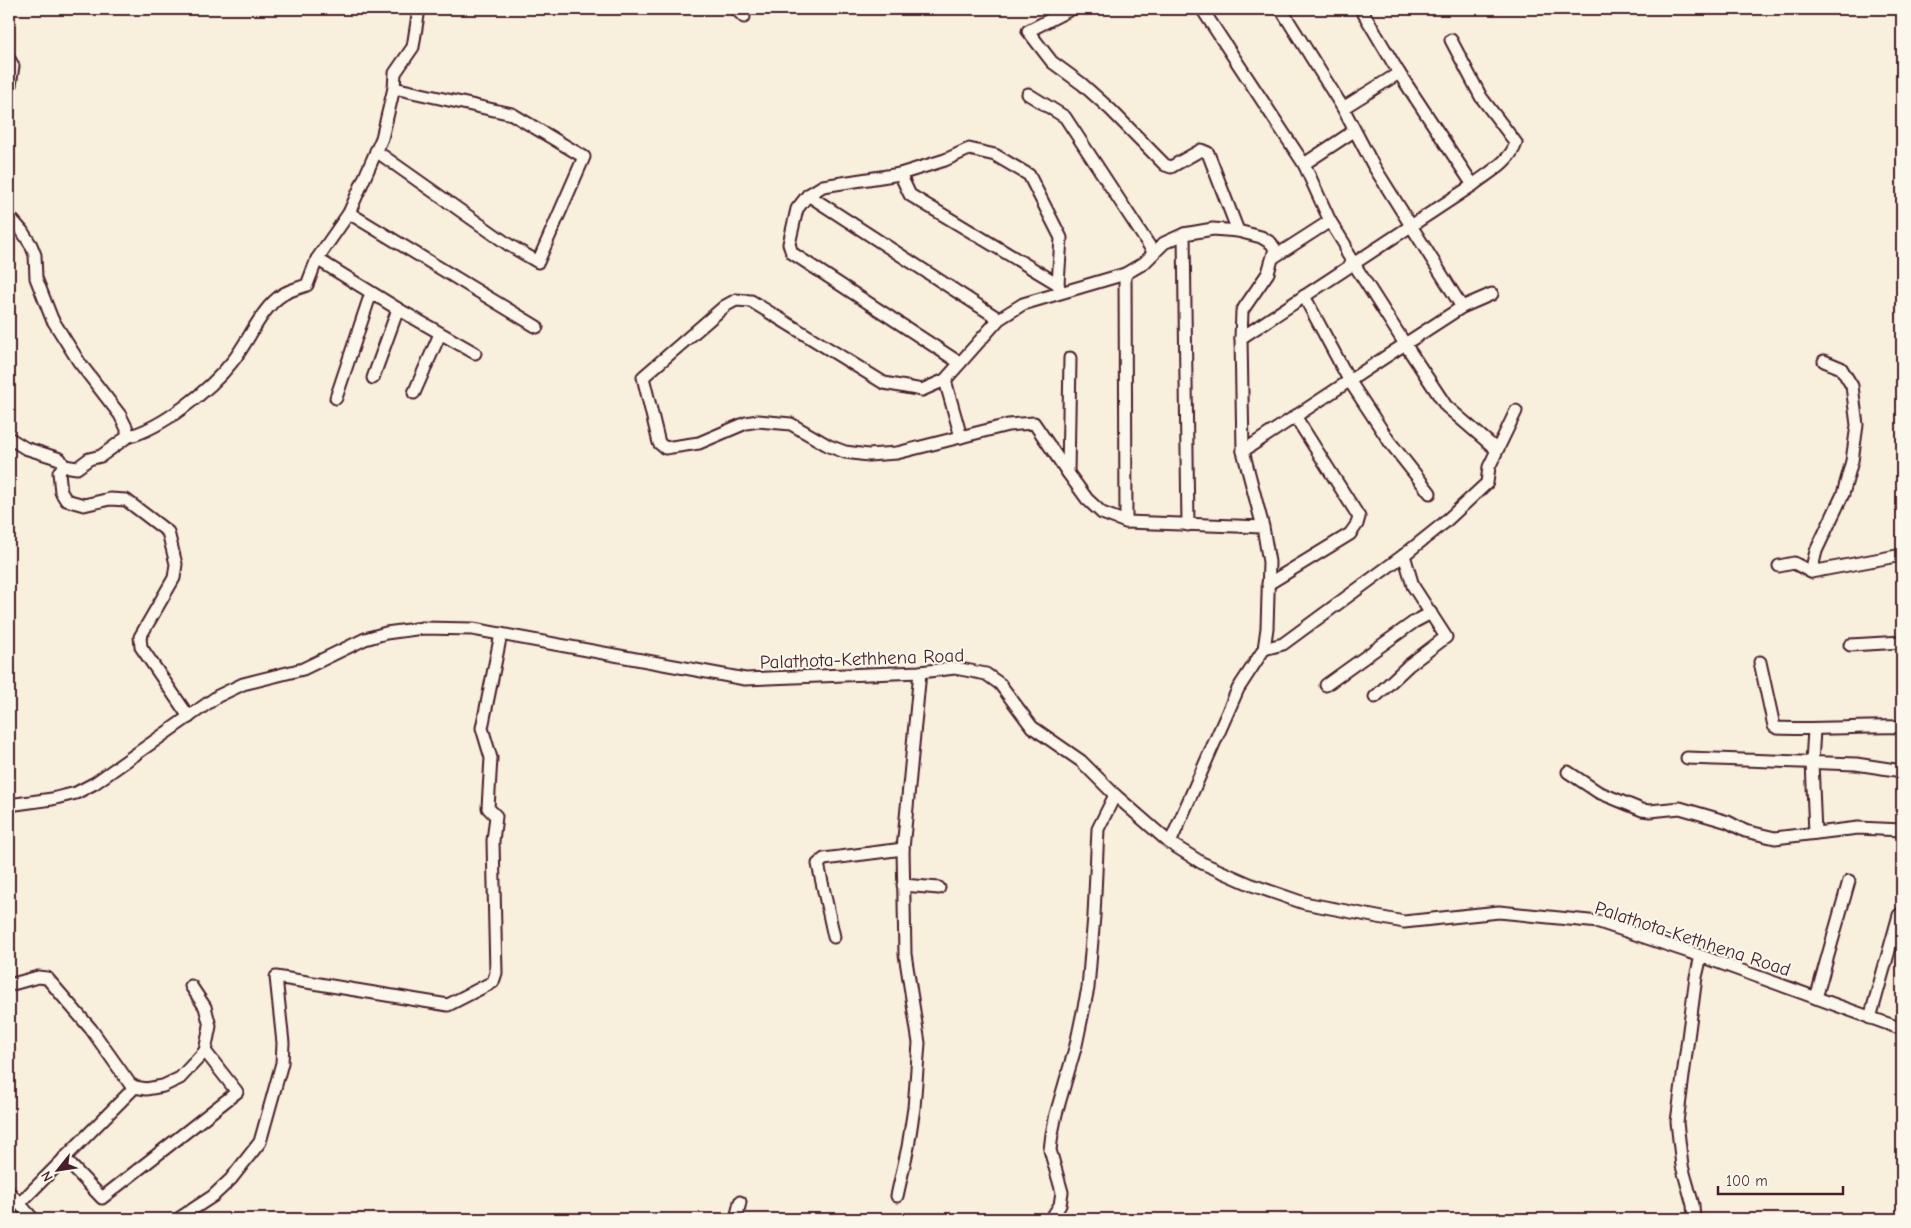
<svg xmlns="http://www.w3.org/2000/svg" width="1911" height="1228" font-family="'Comic Neue',sans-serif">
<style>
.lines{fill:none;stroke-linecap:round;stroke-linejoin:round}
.minor-casing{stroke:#4a1f2b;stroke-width:15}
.minor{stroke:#fbf7ec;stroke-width:11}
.labels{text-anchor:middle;stroke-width:4.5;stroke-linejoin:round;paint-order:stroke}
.street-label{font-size:19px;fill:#4a1f2b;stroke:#fbf7ec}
</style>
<rect width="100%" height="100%" fill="#f9efdd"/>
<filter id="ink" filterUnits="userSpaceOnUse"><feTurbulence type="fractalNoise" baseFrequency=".02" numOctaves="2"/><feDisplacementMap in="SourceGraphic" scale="10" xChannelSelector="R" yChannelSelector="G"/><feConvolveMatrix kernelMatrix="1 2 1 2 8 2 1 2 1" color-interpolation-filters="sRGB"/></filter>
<g filter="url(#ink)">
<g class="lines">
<defs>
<g id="minor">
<polyline points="736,9 744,17"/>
<polyline points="1071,9 1028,31 1052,62 1082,84 1111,110 1165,165 1171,167 1201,150 1208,153 1238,231"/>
<polyline points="1202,9 1304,164 1330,221 1345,245 1347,253 1405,344 1243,451"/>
<polyline points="1281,9 1343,108 1373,165 1462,307"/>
<polyline points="1361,9 1399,73 1473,185"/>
<polyline points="9,59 13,66 9,92"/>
<polyline points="1028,94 1065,117 1154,253"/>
<polyline points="1343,108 1399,73"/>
<polyline points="376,151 509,245 538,262 584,157 512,114 394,88"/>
<polyline points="1304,164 1354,131"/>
<polyline points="900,174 910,195 1058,284"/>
<polyline points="808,195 999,319"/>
<polyline points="349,213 537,327"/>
<polyline points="9,216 22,231 31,245 35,255 36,278 52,319 79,362 120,415 127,429 127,437 101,456 89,459 77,468 64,466 59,472 61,492 66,500 84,505 110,499 126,500 168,532 176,564 174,578 140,637 141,647 189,717"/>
<polyline points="1184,234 1188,525"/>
<polyline points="1274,257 1330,221"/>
<polyline points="317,259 398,309 475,353"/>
<polyline points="1125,274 1126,522"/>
<polyline points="1492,294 1462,307 1405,344 1446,406 1497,450"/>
<polyline points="1304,296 1349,380 1389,441 1430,493"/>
<path d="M1241,338L1473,185C1488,173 1510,162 1516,143L1481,97L1451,40"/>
<polyline points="960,363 792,253 789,244 797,209 808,195 823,186 900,174 945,160 969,149 995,155 1029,175 1061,238 1058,284 1060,292"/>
<polyline points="373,378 398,309"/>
<polyline points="945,380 961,437"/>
<polyline points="414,393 440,334"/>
<polyline points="336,398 371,293"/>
<path d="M127,437C162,428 209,391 232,362C248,343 261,308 282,295C289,290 299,288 307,285L317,259L349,213L382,138L394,88L395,73L413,47L419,9"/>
<polyline points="9,438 25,448 60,459 64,466"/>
<polyline points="1068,473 1070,358"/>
<polyline points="1779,566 1794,563 1811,572 1902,555"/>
<polyline points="1811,572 1816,551 1843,494 1852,461 1857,425 1852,386 1841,368 1824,361"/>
<polyline points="1268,584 1350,534 1357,524 1359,517 1295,416"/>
<polyline points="1850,645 1902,642"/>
<polyline points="1264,649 1283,644 1404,555 1444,523 1487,483 1489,467 1516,411"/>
<path d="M1760,662L1774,726L1777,728C1819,730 1860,726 1902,727"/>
<polyline points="1326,685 1414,622 1431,613"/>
<polyline points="1375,697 1409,665 1446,637 1413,586 1404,555"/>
<polyline points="1814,730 1812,762 1815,833"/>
<polyline points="1687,758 1856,764 1902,771"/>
<polyline points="1568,772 1598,792 1642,810 1650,811 1680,808 1728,822 1745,831 1775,838 1858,828 1902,830"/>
<polyline points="9,805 52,799 76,793 95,783 218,696 243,684 303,669 365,639 386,633 423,628 473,629 745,679 920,672 955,668 986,674 1000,684 1032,727 1081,761 1115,795 1170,843 1202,863 1252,885 1304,903 1404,922 1499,912 1599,922 1701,956 1902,1029"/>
<polyline points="1170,843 1238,689 1264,649 1267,628 1269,562 1263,527 1243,451 1241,338 1242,311 1268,273 1275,249 1271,243 1261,237 1238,231 1213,229 1184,234 1164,243 1144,263 1125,274 1023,304 999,319 945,380 922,390 884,383 751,301 736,300 725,306 643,377 659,443 665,448 699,443 746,423 758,421 791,424 829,446 845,452 868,455 897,453 1008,425 1034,423 1068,473 1087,499 1102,513 1126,522 1263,527"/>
<polyline points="903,885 939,888"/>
<polyline points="834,937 818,864 824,859 903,849"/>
<polyline points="9,985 38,977 47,978 91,1029 130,1084 135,1087 146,1089 163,1086 180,1078 205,1051 210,1026 205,1007 191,986"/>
<polyline points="1816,998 1849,881"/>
<polyline points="1870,1018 1899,915"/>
<polyline points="64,1158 102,1198 237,1092 205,1051"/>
<polyline points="9,1192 33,1219"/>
<polyline points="897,1196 908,1147 914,1108 919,1043 905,954 903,849 920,672"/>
<polyline points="19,1204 135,1087"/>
<polyline points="178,1219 213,1196 231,1179 260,1142 282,1063 283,1043 276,977 448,1005 493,982 496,973 493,841 496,816 488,808 491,758 482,728 501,634"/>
<polyline points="736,1219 740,1202"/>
<polyline points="1051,1219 1060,1205 1062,1192 1050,1150 1052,1134 1056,1114 1076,1045 1088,988 1094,916 1098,829 1115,795"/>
<polyline points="1694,1219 1693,1205 1682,1166 1677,1122 1696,977 1701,956"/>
</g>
</defs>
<use href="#minor" class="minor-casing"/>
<use href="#minor" class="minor"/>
</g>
</g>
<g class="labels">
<g class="street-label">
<text transform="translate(862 658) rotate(-2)" y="7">Palathota-Kethhena Road</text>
<text transform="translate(1693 938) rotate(18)" y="7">Palathota-Kethhena Road</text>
</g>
</g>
<rect width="1911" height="1228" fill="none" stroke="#fbf7ec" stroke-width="30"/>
<rect x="15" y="15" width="1881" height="1198" fill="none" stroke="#4a1f2b" stroke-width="2" filter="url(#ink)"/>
<g transform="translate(58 1170) rotate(240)" stroke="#fbf7ec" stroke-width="4" paint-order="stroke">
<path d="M0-4L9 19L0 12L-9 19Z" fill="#4a1f2b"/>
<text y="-8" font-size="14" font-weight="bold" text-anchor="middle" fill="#4a1f2b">N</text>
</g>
<path d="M1718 1186v8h125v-8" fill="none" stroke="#4a1f2b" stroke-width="2.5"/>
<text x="1726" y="1186" font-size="15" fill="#4a1f2b" stroke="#fbf7ec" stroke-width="4" paint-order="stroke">100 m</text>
</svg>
